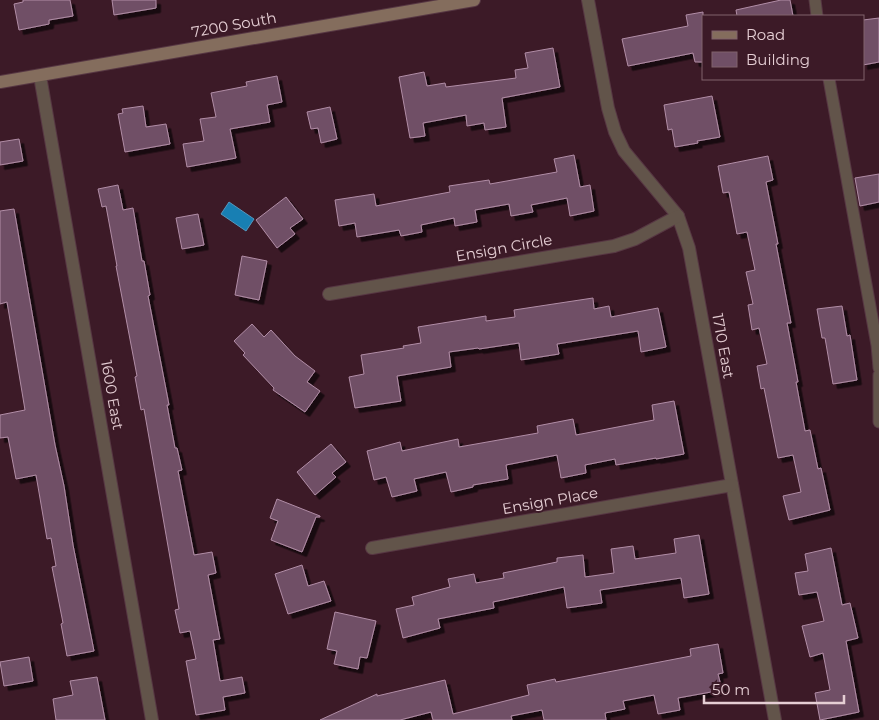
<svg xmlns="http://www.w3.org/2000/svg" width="879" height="720" font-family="Montserrat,sans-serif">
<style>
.water{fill:#187fb3;stroke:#5697bd}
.building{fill:#704f66;stroke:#b18da6;filter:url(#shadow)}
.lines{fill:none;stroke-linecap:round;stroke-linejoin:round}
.lane-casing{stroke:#573743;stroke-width:13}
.street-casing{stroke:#573743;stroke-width:14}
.secondary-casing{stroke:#573743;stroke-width:14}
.lane{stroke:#62544a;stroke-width:11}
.street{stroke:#62544a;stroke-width:12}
.secondary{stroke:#846d5d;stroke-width:12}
.labels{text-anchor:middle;stroke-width:4;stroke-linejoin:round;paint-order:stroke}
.street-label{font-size:15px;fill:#e5ced4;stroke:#3c1a27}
</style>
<defs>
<filter id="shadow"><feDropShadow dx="4.5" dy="4.5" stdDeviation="0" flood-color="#0009"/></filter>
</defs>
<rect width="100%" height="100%" fill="#3c1a27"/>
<polygon class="water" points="229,202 254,219 246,231 221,214"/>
<g class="building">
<polygon points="23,0 70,0 73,16 49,20 49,24 19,30 14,4 23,2"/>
<polygon points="112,0 156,0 156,8 114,15"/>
<polygon points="781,0 790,0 793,16 737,16 736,10"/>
<polygon points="703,12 703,62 695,62 693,53 628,66 622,39 688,26 686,15"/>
<polygon points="879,18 879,62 863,65 863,20"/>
<polygon points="553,48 560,87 502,98 506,127 485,130 484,123 467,126 466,115 423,123 425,136 410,138 399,77 424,72 427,86 445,83 446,87 516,78 515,70 528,68 525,53"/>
<polygon points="277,76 282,102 267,105 270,122 230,129 236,158 187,167 183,144 204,141 200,119 216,117 211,93 247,86 246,82"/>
<polygon points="712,96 720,137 697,141 698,143 675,147 672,129 668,130 664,105"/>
<polygon points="143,106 146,127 166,124 170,144 125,152 118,114 123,113 122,109"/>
<polygon points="330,107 337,139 321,143 318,128 311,129 307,112"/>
<polygon points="19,139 23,161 0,165 0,142"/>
<polygon points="574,155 580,187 590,185 594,211 570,216 567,198 531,205 533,212 511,216 509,204 475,210 477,222 455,226 454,218 421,225 422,232 401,236 399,230 357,237 355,223 339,226 335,200 374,194 376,206 450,192 449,186 489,180 490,184 557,172 554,159"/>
<polygon points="768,156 773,180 766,182 778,244 776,244 791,323 787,323 798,382 796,382 805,431 810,430 818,469 821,468 830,510 789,520 783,496 801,492 793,455 778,458 764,388 761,389 757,366 767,364 759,328 752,330 748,305 753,304 746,272 755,270 747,232 737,234 729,192 723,193 718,166"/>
<polygon points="879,174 879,202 860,206 855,178"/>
<polygon points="118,185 123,210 133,208 142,261 144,261 150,295 148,296 169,405 167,405 175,448 177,448 182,470 178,471 194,555 212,552 216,573 208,575 220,639 213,640 220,681 242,677 245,693 223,697 225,710 196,715 186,661 196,659 190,631 180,633 175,610 179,609 144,409 141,410 135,377 137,376 116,266 117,266 106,206 102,207 98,189"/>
<polygon points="286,197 303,219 290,228 295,234 277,248 256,220"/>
<polygon points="14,209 55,445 64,486 73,545 94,651 67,656 61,624 63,623 52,567 56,566 51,538 47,539 36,475 16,479 8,437 0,438 0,415 25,410 7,302 0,304 0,211"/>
<polygon points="198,214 204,245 182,249 176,218"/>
<polygon points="242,256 267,261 259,300 235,295"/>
<polygon points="593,298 594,309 609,306 611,317 658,308 666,347 641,352 638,331 557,344 559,354 521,360 519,343 479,349 478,348 449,352 451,367 397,376 401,401 355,408 349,377 364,374 361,355 404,348 403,346 421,343 418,327 486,316 486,321 515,317 514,310"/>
<polygon points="842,306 847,336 850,335 857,380 833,384 825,338 822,338 817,309"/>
<polygon points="252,324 264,337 271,330 295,356 315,371 307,382 320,391 305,412 273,390 274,388 243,355 245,353 234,341"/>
<polygon points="674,401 684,454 656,459 656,458 616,465 615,459 585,465 586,473 561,478 557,455 506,465 508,479 473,485 473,487 451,492 446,472 414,479 417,491 392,497 386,477 374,480 367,451 400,442 402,451 458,439 459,447 538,433 537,426 573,419 576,435 654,420 652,405"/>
<polygon points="331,444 346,462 332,473 336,477 315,495 297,472"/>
<polygon points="277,499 320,516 320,517 316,517 302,552 271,540 278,521 270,518"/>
<polygon points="699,535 709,594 684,598 681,578 600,590 602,603 567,608 564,587 493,602 494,608 438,619 440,628 403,638 396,609 414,605 412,597 450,587 448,579 474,574 476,583 504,578 503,573 557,562 557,558 583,555 585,577 614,573 611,549 633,546 635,559 676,553 674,539"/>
<polygon points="831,548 842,605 850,603 858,638 846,641 859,712 820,720 815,693 830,690 823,653 810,657 802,626 824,621 817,592 799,595 795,573 808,571 805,554"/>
<polygon points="302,565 308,586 324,581 331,601 288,614 275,574"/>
<polygon points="335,612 376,621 367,658 360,657 358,669 334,664 337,651 327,649"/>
<polygon points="718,644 723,673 718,674 722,690 678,698 680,710 658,714 654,695 623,701 625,709 605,713 606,720 544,720 542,710 511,716 512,720 433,720 431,712 400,720 320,720 377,694 377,696 445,680 453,714 529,695 527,685 555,679 556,682 691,656 690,649"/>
<polygon points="29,657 33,681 4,686 0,662"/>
<polygon points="97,677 105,720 56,720 53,699 73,695 70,681"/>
</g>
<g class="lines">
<defs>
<g id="lane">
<polyline points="815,0 817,16"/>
<polyline points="829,79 877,345 879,368"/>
<polyline points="879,375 879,422"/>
</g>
<g id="street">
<polyline points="588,0 608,108 615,132 624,151 678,216 689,248 775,720"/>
<polyline points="40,76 152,720"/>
<polyline points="329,294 614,246 635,239 678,216"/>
<polyline points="372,548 732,485"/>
</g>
<polyline id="secondary" points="0,82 474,0"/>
</defs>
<use href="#lane" class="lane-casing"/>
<use href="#street" class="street-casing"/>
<use href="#secondary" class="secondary-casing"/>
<use href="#lane" class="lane"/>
<use href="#street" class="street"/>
<use href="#secondary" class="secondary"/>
</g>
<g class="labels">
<g class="street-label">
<text transform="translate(234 25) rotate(-10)" y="5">7200 South</text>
<text transform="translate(504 248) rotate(-10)" y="5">Ensign Circle</text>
<text transform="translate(723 346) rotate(80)" y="5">1710 East</text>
<text transform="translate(112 395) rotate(80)" y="5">1600 East</text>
<text transform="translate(550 501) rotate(-10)" y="5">Ensign Place</text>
</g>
</g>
<rect x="702" y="15" width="162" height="65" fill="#3c1a27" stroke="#80626c"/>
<rect x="712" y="31" width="25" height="8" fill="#846d5d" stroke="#80626c"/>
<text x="746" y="40" font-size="15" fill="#e5ced4">Road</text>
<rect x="712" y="52" width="25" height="15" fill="#704f66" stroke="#80626c"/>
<text x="746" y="65" font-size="15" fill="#e5ced4">Building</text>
<path d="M704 695v8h140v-8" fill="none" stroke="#e5ced4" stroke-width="2.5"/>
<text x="712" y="695" font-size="15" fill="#e5ced4" stroke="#3c1a27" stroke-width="4" paint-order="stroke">50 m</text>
</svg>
